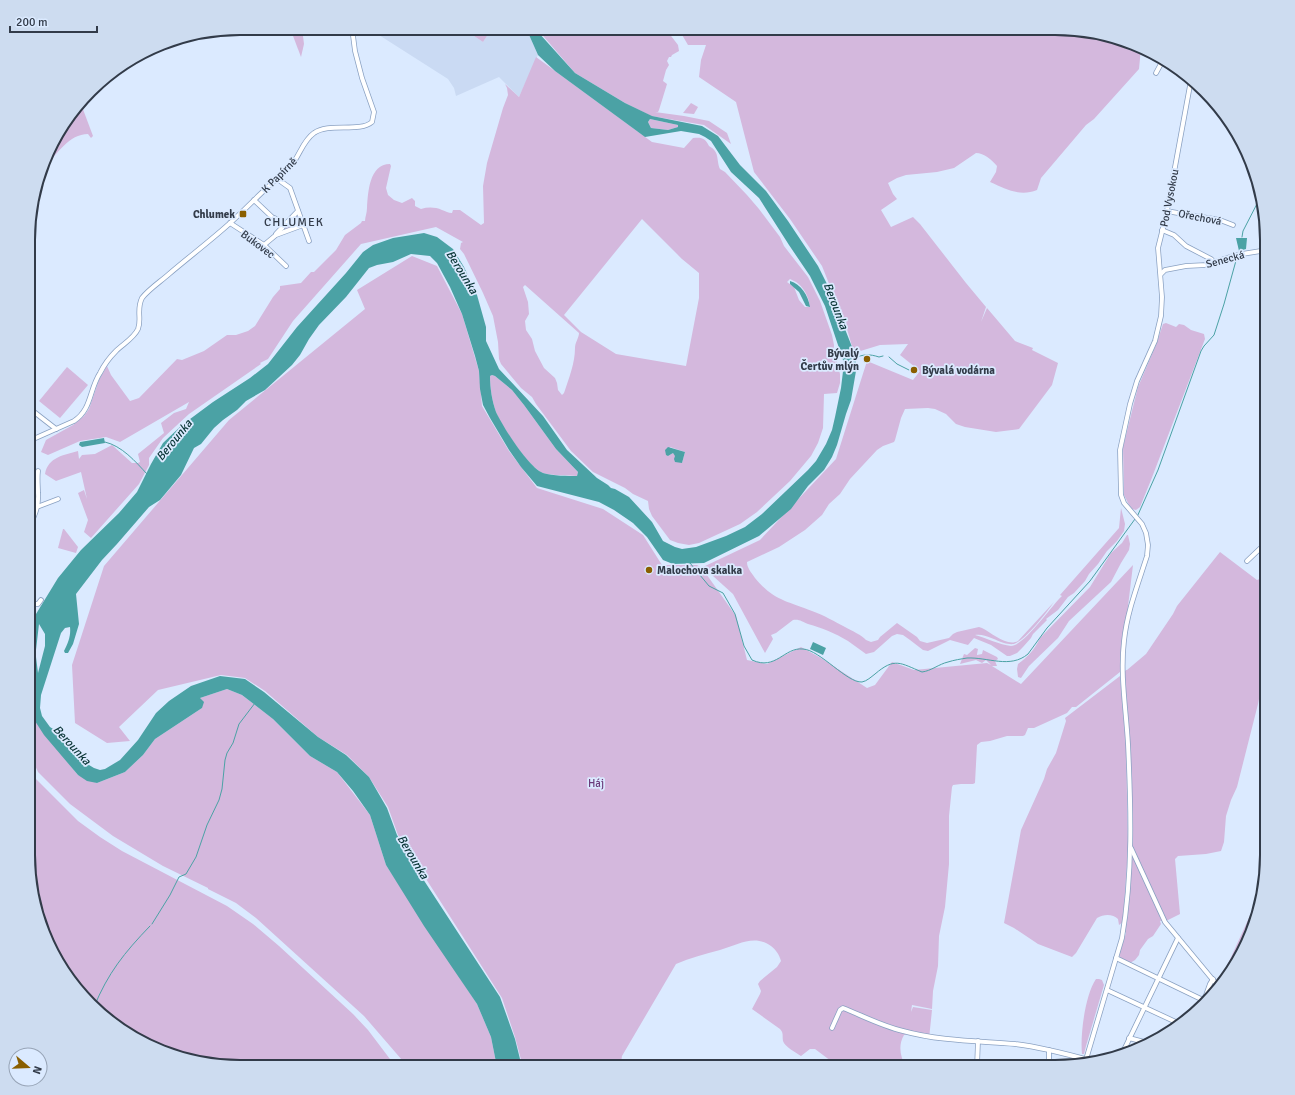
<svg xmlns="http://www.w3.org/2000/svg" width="1295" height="1095" font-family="Signika,sans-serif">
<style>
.built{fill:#cadaf3}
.green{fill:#d4b8dd;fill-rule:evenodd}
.water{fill:#4ba2a5;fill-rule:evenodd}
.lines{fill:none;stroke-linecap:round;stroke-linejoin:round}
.stream{stroke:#4ba2a5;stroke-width:1}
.canal{stroke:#4ba2a5;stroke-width:3}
.minor-casing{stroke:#8aa1c2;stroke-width:5.5}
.minor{stroke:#fff;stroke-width:4}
.poi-dot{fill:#8a5f00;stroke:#dbeaff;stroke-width:1.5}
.labels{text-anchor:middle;stroke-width:3.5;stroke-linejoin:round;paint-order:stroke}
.street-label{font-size:11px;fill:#323b49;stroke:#dbeaff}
.poi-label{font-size:11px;font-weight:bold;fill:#323b49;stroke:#dbeaff;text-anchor:end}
.park-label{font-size:11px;fill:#6c3c7b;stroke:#dbeaff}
.neighbourhood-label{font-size:12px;letter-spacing:1px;fill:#323b49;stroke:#dbeaff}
.water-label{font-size:12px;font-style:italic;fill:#083435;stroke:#dbeaff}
.rim{fill:none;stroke:#323b49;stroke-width:2}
</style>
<rect width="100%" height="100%" fill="#dbeaff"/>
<polygon class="built" points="368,28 462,28 483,42 487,36 476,28 526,28 538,55 519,97 499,77 456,96 454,88 448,79"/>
<g class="green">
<polygon points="290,28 302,28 304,44 301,57"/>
<polygon points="462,28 476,28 487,36 483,42"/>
<polygon points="539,28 665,28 678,45 679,51 672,55 671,57 669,57 667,61 669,65 666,70 663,81 667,84 659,110 658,112 655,112 684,116 709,121 727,133 731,144 704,125 651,116 625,103 575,73 539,31"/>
<path d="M678,28H1069L1141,48L1139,69L1094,119L1086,125L1041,178L1037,190C1020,197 1006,189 990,182L996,172L997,166C992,160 984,153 976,153L954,168L937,172L906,175L897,178L888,183L893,194L897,199L881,210L891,227L913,217L920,224L966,283L986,307L981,322L987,308L1015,341L1033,348L1032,350L1058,363L1052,385L1019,429L996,432L965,427L956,424L946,414L935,409L928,408L905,409L901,418L895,440L894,442L883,446L877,450L850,479L840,494L829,504L822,515L805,530L779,547L747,562C747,568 751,572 755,578C773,600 787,601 812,611C824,615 835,622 845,627C852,631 862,635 866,640L871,642L878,640L880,637L897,623L917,637L920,641L927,643L949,638L953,634L957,632L979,627L982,628C992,633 1007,647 1018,641L1054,602C1047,612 1027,638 1016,643C1013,645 1008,644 1004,643C995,640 984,633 975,635C986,638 1000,645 1011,646C1024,646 1052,605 1062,596L1060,595L1119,528L1121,508L1125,524L1124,531L1117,541L1107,551L1098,564L1089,574L1085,581L1074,593L1068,597L1058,610L1046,619L1047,620L1033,634L1031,638L1023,647L1017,653L1010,656H1007L991,645L974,638L968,645L950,640L928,651L923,650L910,640L903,635L897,634L892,636L874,652L866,654C860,650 854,645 848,641C835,633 822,628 808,624C802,622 800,619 793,620L776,633L771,635L773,639L765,653L733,594L703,567L760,540L836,459L867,361L913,380L920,371L900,355L908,344L880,345L854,353L847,329L822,266L790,219L754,172L736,102L699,77L701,60L706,45H688Z"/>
<path d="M536,57L652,142L684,148L693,138C702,137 705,138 709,146C720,152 716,159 720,169L725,172L747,195L759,209L780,237L784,246L808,277L820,301L832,335L834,345L833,356L837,362L840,374V383L837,393L824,394L823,428L818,443L811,456L790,481L757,512L740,524L699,543L689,545L678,543L670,540L652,516L649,509L648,501L633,494L625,488L593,472L571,451L536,404L532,397L521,388L501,364L499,359L498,342L493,316L483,293L464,254L460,249L461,243L463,242L436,227L361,244L293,321L268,359L260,363L261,364L189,414L163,438L149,458V465L139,484L91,538L84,532L88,520L78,493L84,490L91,511L87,499L81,472L56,481L45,474C48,457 64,455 78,451L79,459L82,455L95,454L112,445L132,463H138L140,462L138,454L164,433L161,423L174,413L186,409L189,402L120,442L106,437L80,441L48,455L41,452L46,440L73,425L84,416L89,409L99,380L107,366L111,375L130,401L139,398L177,359L182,360L204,351L227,335H236L248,331L255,326L273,297L280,289V286L301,283L311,272H314L336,250L345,235L361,223L362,221H365C365,217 367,213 367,208C368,193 369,164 390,164L391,166L386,188L388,195L394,200L402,203L412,198L415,201V206L421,209C428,207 435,207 442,210C446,211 448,213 452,213L453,210H460L481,225L484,223L483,186L487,163L503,108L508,95L507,88L505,84L519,97ZM642,219L682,259L699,273V298L686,366L616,354L581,332L564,315ZM790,279C792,280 794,281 796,282C803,286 811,300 809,307H805L799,300L794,287L787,282ZM525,285L579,333C579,338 575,342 575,348C575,363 569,378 564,393L562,395L558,390L557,383L555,378L544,368L535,351L532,339L526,330L525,321L529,314L528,302L523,287ZM670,447L685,452L682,463L673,453L668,456Z"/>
<polygon points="691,103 698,107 694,114 683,113"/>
<path d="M81,104L93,136L91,138L88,134C69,134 57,154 45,167L56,134Z"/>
<polygon points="650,119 678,125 678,127 668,130 651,128 648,122"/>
<polygon points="296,216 299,217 301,224 278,234"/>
<path d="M412,256L437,266L462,314L479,371L482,406L509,451L537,488L603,509L643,535L662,565H697L702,568L736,616L747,660L767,664L801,647L821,658L867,688L875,685L892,662L914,670L987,663L991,665L986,660L982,663L976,660L960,664L964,654L967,655L975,648L978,649L977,654V655L982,654L983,650L997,657L998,659L995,661L997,666H992L1021,684L1133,565L1120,672L1076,707H1072L1067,713L1034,728H1028L1025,735L1023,736H1007L990,741L981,742L977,745L975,783L973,784H961L953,785L952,787L949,816V864L945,907L939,936L938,966L933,991L932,1009L912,1005L911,1012L913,1007L932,1010L929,1039L907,1034L904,1035C898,1045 900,1057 906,1067H839L815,1049H810L801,1056C795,1052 785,1047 783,1041C782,1036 784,1033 780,1029L752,1009L760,994L761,991L758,984L760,981L777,967L781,961C779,954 776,950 771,946C754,934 738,945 720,950C705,954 690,958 676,964L622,1056L621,1063L627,1067H523L515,1037L502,998L398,835L388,807L369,777L347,755L318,737L265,691L245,678L221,675L158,690L119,727L130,741L107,743L75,723L72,665L104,566L229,420L365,309L357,290Z"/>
<polygon points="1166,323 1176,327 1179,324 1184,325 1191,330 1204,334 1205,339 1151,480 1140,507 1136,510 1132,509 1128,503 1124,495 1123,447 1138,387 1156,345 1163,324"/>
<polygon points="67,367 88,385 60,418 39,401"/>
<path d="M492,375L495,376L512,390L524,405L556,449L578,472L577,476C567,475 553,476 543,473C529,468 502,427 496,412C492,401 490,388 490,376Z"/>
<polygon points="63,529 64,529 78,547 76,553 58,548"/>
<path d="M1127,535H1128L1130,544L1129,550L1121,563L1111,582L1069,621L1058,638L1029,666L1021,678L1018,677L1017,669L1018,664C1028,657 1035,649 1040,638L1090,587L1111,553L1122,543Z"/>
<polygon points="1220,552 1257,580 1267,576 1267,697 1259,699 1258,704 1237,787 1231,800 1226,816 1224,842 1221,851 1206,854 1178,856 1175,859 1180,914 1166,921 1131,848 1123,674 1126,670 1127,670 1146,654 1173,614 1177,606"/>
<path d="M1120,676L1126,743L1128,848L1123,922L1119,925L1118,919C1113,914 1104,914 1097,918L1076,953L1072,957L1038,944L1014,928L1004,923L1021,830L1044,779L1047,769L1056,753L1066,721L1065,718Z"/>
<polygon points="29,679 30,684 30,702 65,759 78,775 97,783 125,772 143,755 155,739 202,708 200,698 227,689 242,695 272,718 310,756 337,772 370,815 386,865 477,1004 491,1037 497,1067 417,1067 413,1062 402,1060 364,1016 256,918 236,903 208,889 208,888 163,866 113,836 70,804 38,772 29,752"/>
<polygon points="29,772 78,821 100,837 122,851 227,906 253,924 279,946 353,1014 368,1030 396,1067 240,1067 159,1051 90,1005 44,936 28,869"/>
<polygon points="1130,848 1165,920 1160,921 1161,924 1153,936 1148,939 1140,950 1139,955 1135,960 1130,963 1121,959 1119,955 1126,933 1124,930"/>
<polygon points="1258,898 1251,936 1219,983 1218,981 1222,976 1227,966"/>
<path d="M1096,979H1099L1102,980L1104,985L1086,1046L1084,1054H1082C1080,1035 1085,995 1096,979Z"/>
</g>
<g class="water">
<path d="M526,28H537L538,32L575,73L625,103L652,116L702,126L718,136L740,165L766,191L788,221L818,266L828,286L856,357V371L851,400L846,414L837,445L832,457L824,470L808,486L791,509L759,536L704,563L673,564L663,560L647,537L633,523L614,510L599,502L537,486L521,467L509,450L490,418L483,405L480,389L479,371L475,356L462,314L450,287L437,263L430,256L411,254L393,262L377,265L369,268L346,297L319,325L309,339L300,355L292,365L265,390L246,401L237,410L223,420L214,428L201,444L194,448L181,475L160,500L149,507L117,544L102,560L76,594L79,624L73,644L68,653H65L64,651C68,643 71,636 70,627L65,628L61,633L41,695L40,708L42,716L50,727L64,736L79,759L94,768L100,770L105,769L120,760L138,740L156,713L169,701L191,686L220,676L245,679L264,692L318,737L346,755L369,777L387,808L397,835L423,879L500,997L515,1039L522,1067H497L491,1037L477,1004L424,926L386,865L370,815L353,791L337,772L310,756L273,719L242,695L227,689L200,698L204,702L202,708L155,739L143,755L125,772L97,783L87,781L78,775L44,735L35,721L30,702L31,656L36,657L38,673L45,646V634L39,624L36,650H32L33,623L36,614L58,578L81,550L119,513L137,492L151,464L163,443L182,425L213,402L250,378L268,364L297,327L346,273L363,252L373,245L393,238L424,233L437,237L453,249L464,267L477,295L486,327V341L499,369L543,416L567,450L597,478L608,485L611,488L615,489L629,497L652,522L663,541L675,547L682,549L696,547L726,536L745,527L762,514L808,470L816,461L826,444L832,430L835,417L841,388L844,363L825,306L810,276L789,245L759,198L731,172L711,141L705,137L699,134L681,131L645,137L555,71L538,55ZM650,119L678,125V127L668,130L651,128L648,122ZM492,375L495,376L512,390L524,405L556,449L578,472L577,476C568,476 553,476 543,473C529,468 503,427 496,412C492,401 490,388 490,376Z"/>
<polygon points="1236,238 1247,238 1246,249 1239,251"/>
<path d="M790,281C801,284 808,295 810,307L806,306L799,292L790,284Z"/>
<polygon points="104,438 105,443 82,447 79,445 80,442"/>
<polygon points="668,447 685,452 682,463 675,462 674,459 675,456 673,453 668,456 666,455 665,450"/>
<polygon points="813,642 826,648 823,655 810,649"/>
</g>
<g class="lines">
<g class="stream">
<polyline points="1242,237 1243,231 1260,198"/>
<polyline points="889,357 897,364 909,370"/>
<path d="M855,358C863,354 870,354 879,357L883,356"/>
<path d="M105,442C122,446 135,461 147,474"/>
<polyline points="1137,517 1158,470 1201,351 1204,346 1214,335 1224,304 1237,257"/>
<path d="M690,563L709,586L723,593L735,614L744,646L752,660C776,671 784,647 803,649C820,650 847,683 862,682C867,681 871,677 875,674C895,657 900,663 922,672C931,671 939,664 948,662C954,660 961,659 967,658C988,657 1010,669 1028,654L1047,628L1090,581L1135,519"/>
<polyline points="152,924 170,895 179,877 186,874 196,857 207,825 219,800 222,789 225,760 227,753 233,743 239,724 255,703"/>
<path d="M94,1007C108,973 124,953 150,926"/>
</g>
<polyline class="canal" points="34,659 34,647"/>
<defs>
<g id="minor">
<polyline points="1156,73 1163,60"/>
<polyline points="276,178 290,188 309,241"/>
<polyline points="254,200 272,217 279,220 282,228"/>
<polyline points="1166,211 1220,220 1233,225"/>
<polyline points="230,223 264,245 286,266"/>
<polyline points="1162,230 1174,235 1186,246 1211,259 1214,262"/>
<polyline points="276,234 298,211"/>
<polyline points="264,245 276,235 303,225"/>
<polyline points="1264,250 1267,242"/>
<polyline points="1161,274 1165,270 1186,266 1206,265 1236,255 1267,250"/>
<polyline points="29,408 56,429"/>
<path d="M29,441L74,421C92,409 89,390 100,373C104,365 110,357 116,351C123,344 134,338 138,329C142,319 136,310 142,298C149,289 160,282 169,274C189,257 210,241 229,224C249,206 267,186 287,170C299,160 301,142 314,133C329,122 359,133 372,122L374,112L362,78L355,51L352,28"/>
<polyline points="37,507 58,499"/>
<path d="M29,526C35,516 39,504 38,493C38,485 37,479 38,471"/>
<polyline points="1247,561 1267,542"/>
<polyline points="29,604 38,604 41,600"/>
<polyline points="1131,848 1165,922 1218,986"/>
<polyline points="1116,958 1201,999 1205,998 1210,984 1213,979"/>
<polyline points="1107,990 1178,1023"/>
<path d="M832,1028L840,1010L843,1008C863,1016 882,1026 903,1031C939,1041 977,1041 1015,1044C1041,1047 1067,1054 1092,1061"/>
<polyline points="1129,1038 1148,1043"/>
<polyline points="1122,1054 1178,938"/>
<path d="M1085,1063L1122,938C1133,874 1131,808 1128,744C1126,709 1120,675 1124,641C1127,612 1138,584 1147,556L1148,545L1146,533L1142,524L1124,503L1121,495L1120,450L1130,404L1137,381L1155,341L1161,316L1162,297L1158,248L1166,216L1191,80"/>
<polyline points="977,1067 978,1041"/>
<polyline points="1049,1067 1049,1050"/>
</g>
</defs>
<use href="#minor" class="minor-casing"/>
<use href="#minor" class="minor"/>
</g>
<g class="poi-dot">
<rect x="239" y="210" width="8" height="8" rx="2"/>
<circle cx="867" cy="359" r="4"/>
<circle cx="914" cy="370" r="4"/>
<circle cx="649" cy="570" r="4"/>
</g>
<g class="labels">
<g class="street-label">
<text transform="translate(279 175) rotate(-45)" y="4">K Papírně</text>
<text transform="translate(1169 198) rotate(-79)" y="4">Pod Vysokou</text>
<text transform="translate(1200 217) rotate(11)" y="4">Ořechová</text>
<text transform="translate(258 244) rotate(37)" y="4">Bukovec</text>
<text transform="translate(1225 259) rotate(-15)" y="4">Senecká</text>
</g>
<g class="poi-label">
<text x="235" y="218">Chlumek</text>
<text x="859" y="357">Bývalý<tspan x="859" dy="13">Čertův mlýn</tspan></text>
<text x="922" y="374" text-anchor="start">Bývalá vodárna</text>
<text x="657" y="574" text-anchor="start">Malochova skalka</text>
</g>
<g class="park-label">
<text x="596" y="787">Háj</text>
</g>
<g class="neighbourhood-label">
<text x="294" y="226">CHLUMEK</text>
</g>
<g class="water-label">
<text transform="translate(462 272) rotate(58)" y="4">Berounka</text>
<text transform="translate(836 306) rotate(69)" y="4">Berounka</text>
<text transform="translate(174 440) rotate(-51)" y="4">Berounka</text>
<text transform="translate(72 745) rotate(47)" y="4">Berounka</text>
<text transform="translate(413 857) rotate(59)" y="4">Berounka</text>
</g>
</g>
<path d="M0 0H1295V1095H0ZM240 35H1055A205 205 0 0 1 1260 240V855A205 205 0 0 1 1055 1060H240A205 205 0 0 1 35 855V240A205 205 0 0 1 240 35Z" fill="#cddcf0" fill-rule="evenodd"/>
<path class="rim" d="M240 35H1055A205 205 0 0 1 1260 240V855A205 205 0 0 1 1055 1060H240A205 205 0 0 1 35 855V240A205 205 0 0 1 240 35Z"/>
<g transform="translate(28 1067) rotate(109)"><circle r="19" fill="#dbeaff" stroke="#97a4b6"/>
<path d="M0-3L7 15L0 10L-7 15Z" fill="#8a5f00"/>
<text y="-6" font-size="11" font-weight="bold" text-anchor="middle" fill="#323b49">N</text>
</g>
<path d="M10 26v6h87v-6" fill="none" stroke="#323b49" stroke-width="2"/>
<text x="16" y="26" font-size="12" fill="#323b49" stroke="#dbeaff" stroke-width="3" paint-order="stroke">200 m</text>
</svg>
